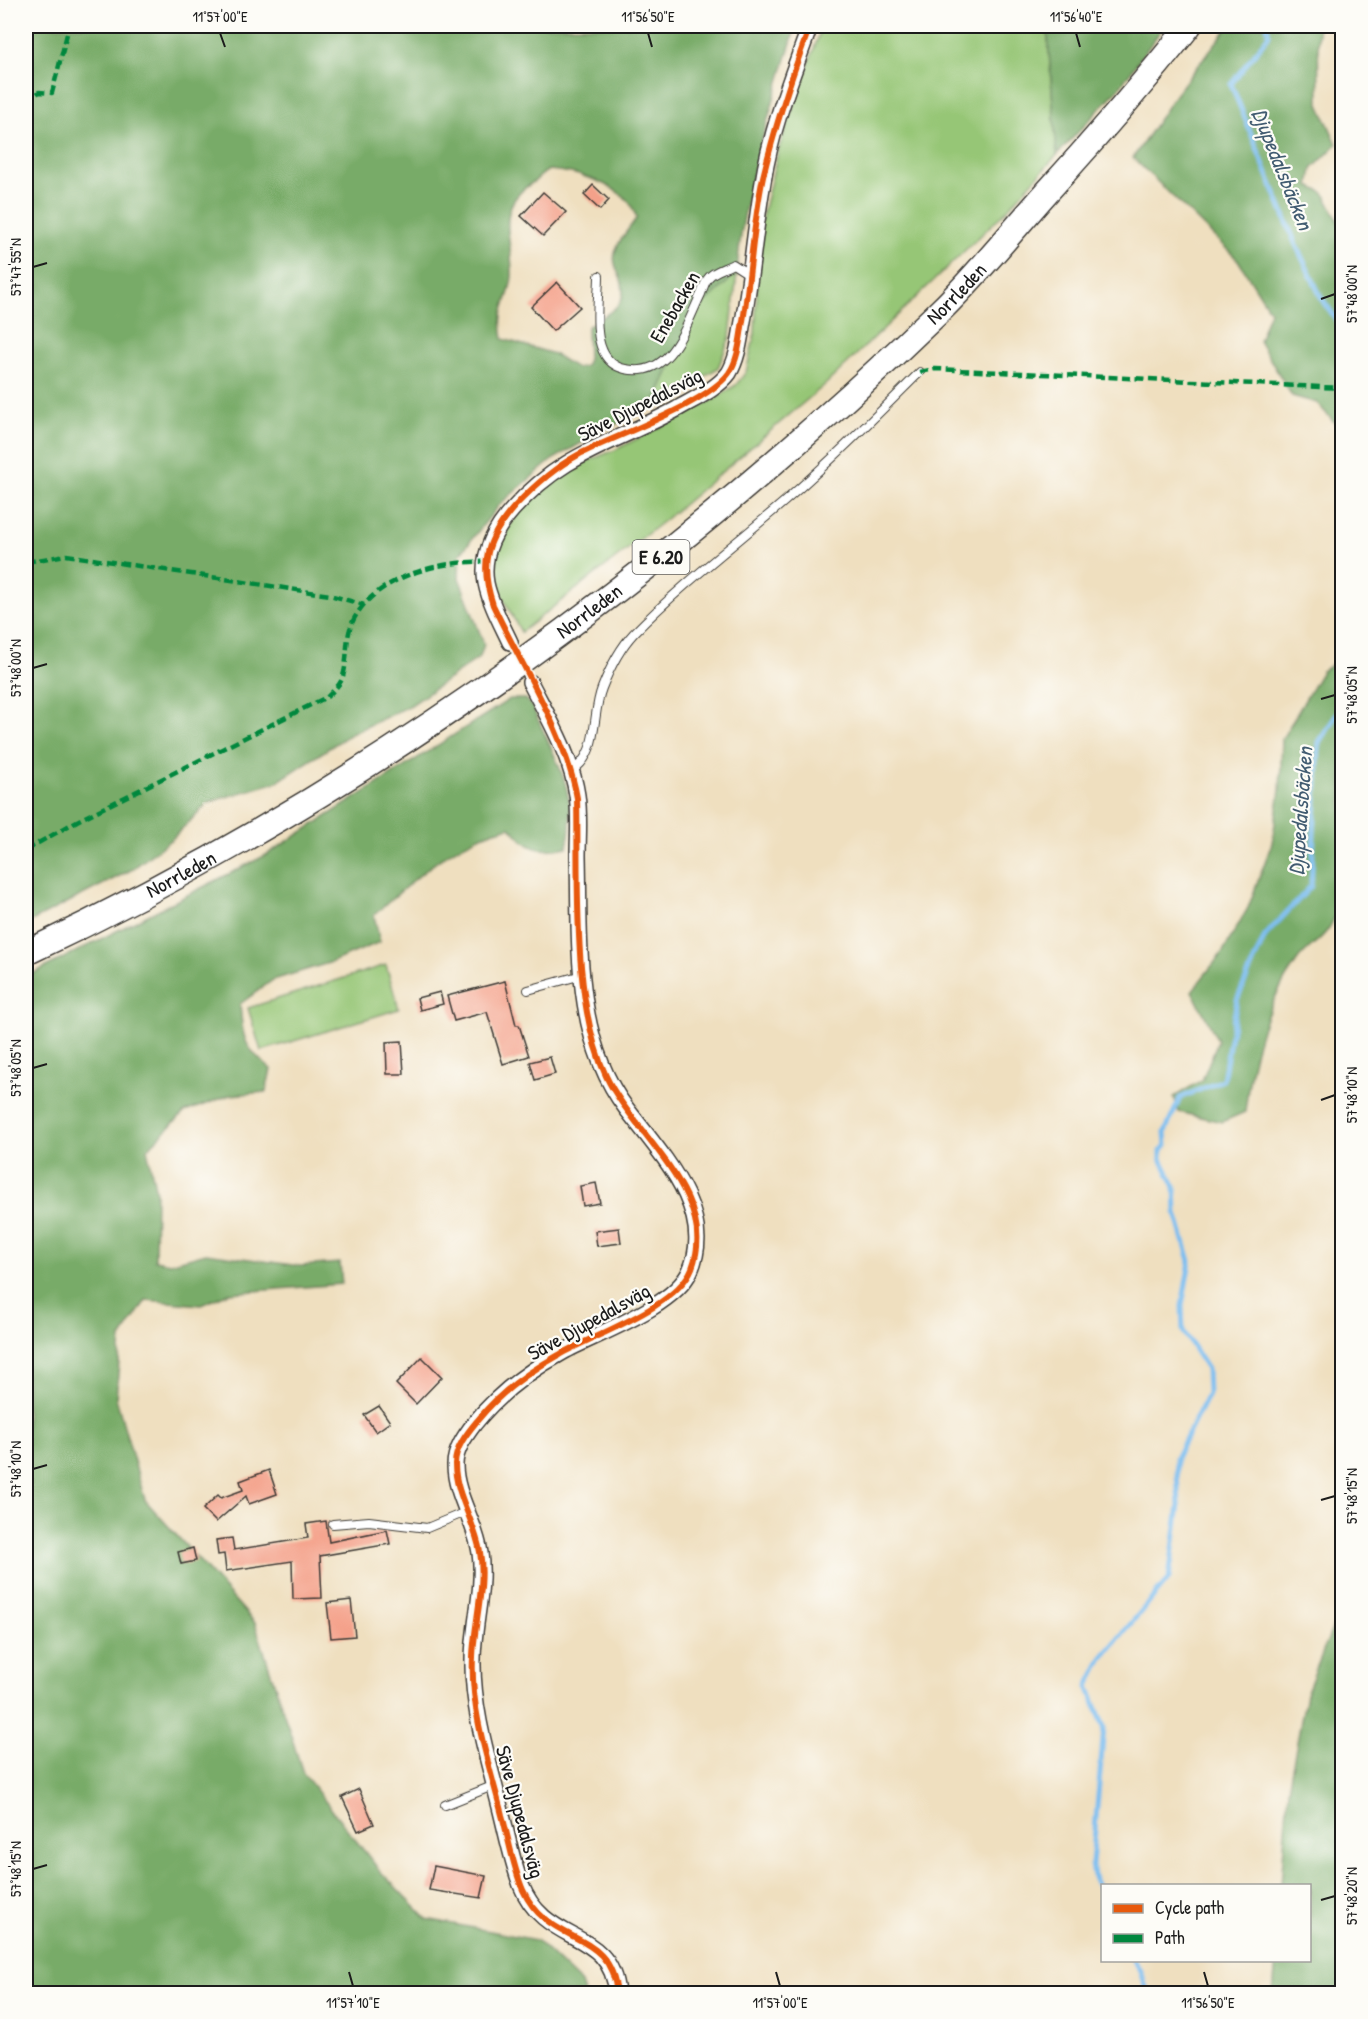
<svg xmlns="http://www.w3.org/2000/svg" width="1368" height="2019" font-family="'Patrick Hand',sans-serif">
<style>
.green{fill:#96c676;stroke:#597149;stroke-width:1.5}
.forest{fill:#78ab67;stroke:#4a6442;stroke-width:1.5;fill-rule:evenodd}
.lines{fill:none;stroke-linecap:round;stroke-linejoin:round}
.stream{stroke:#7abdf0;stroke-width:5}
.building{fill:#f4a18a}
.service-casing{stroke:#3c3934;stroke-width:10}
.minor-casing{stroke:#3c3934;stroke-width:18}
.trunk-casing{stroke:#3c3934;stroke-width:27}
.service{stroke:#fff;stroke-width:8}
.minor{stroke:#fff;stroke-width:15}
.trunk{stroke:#fff;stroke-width:24}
.quiet{stroke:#00873e;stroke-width:4.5;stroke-dasharray:9 4.5;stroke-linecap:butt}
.cycleway-casing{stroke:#fdfcf7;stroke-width:10}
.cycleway{stroke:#e8590c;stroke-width:6}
.ticks{fill:none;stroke:#1c1c1c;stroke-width:2}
.labels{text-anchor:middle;stroke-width:4.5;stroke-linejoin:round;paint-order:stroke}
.shield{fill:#fdfcf7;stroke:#605f5e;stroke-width:1.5}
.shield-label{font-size:20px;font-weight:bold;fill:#1c1c1c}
.street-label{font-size:21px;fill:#1c1c1c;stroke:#fdfcf7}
.water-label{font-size:22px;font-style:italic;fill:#425c71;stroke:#fdfcf7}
.neatline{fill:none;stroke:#1c1c1c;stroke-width:2}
.ticks-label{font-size:15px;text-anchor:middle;fill:#1c1c1c}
</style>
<rect width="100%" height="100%" fill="#fdfcf7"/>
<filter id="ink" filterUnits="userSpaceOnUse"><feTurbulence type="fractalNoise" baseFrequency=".0167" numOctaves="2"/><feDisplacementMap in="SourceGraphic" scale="12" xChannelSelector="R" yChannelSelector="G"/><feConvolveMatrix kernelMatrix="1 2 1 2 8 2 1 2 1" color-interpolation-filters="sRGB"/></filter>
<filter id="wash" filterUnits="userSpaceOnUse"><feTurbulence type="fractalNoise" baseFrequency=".008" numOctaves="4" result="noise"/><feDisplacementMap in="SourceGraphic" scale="24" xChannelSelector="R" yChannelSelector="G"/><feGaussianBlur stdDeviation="1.35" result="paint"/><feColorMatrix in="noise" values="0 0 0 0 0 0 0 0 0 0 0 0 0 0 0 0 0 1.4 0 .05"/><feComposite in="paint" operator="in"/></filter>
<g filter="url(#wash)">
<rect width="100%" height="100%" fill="#efdfbf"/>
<g class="green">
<polygon points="822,26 1047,26 1057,155 1004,213 827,383 665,520 521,632 497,587 495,555 506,531 522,507 572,467 615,450 713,400 736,385 746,372 755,334 760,225 779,148"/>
<polygon points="737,273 730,337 718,368 652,407 696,311"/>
<polygon points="386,965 399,1009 261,1051 248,1008"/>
</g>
<g class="forest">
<path d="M26,26H796C773,103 742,192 737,273L696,311L652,407L602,431L552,460L500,504L460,554L459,578L484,644L480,657L411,705L349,735L277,782L209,802L173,838L131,870L26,924ZM549,170C575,172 609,181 628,201C632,205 633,212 637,217C631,227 617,241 615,253C613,262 616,267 619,275C633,307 607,312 587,327L588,359L585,366L576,368L554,354L503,339C497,307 510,302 512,276C513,235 492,207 535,181C540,177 542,173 549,170Z"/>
<polygon points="1047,26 1164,26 1119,88 1057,155"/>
<polygon points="1229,26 1318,26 1319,104 1337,144 1312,169 1309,186 1324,193 1342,228 1342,431 1317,403 1292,396 1259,341 1270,311 1238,260 1133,158 1175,95"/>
<path d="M1342,658V898C1338,908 1335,919 1329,928C1321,941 1306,948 1297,961C1264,1007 1251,1056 1245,1112L1222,1122L1179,1112L1174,1097L1202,1080L1218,1041L1192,991L1222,953L1248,908L1272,843L1280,790L1282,739L1322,671Z"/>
<path d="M510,699H526L533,708C554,758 580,792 567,847C538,853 529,850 510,827C454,839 416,878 374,915L380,942L332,962L273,980L240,1004C243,1039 243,1047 271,1069L266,1092L230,1095L185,1112L147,1149L156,1192L155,1260L170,1263L206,1253L300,1266L340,1263L342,1284L229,1293L201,1305L146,1300L121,1338L116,1398L145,1500L255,1623L303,1773L380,1871L427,1919L536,1940L581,1983L584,1993H526L471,1985L466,1994H26V977L266,855Z"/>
<polygon points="1342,1604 1342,1993 1273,1993 1276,1961 1310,1960 1310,1886 1281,1885 1288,1790 1306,1694"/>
</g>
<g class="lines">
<g class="stream">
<polyline points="1267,26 1269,35 1231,84 1296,245 1321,297 1342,328"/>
<polyline points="1102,1893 1095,1881 1092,1864 1104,1727 1088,1686 1102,1658 1169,1578 1179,1505 1176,1458 1208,1394 1207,1369 1183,1331 1182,1306 1190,1261 1176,1213 1175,1187 1161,1159 1161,1151 1166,1145 1165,1132 1180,1098 1223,1080 1237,1000 1265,936 1311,886 1319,742 1342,706"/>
<polyline points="1133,1960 1141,1971 1148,1994"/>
</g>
</g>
<g id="blocks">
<g class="building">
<polygon points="593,185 609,200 600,210 584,195"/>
<polygon points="543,192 566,212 543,236 521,216"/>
<polygon points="557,282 580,307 553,331 531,307"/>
<polygon points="505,981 516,1025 519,1025 529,1056 503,1064 487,1012 454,1021 447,996"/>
<polygon points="440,992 443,1004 420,1010 417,998"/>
<polygon points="402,1041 404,1074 387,1074 386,1042"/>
<polygon points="550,1057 555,1074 535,1080 530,1062"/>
<polygon points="596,1183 600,1203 583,1206 580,1186"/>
<polygon points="619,1228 621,1243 597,1246 595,1231"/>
<polygon points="422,1357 442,1377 416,1404 396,1384"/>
<polygon points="379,1406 390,1422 376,1432 364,1415"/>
<polygon points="269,1470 277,1494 249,1504 246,1496 216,1522 203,1509 218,1495 221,1498 243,1490 240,1481"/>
<polygon points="326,1521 329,1542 387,1530 390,1544 320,1556 322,1598 293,1599 292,1561 226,1571 224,1554 218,1555 216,1540 232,1538 234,1550 308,1538 306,1524"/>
<polygon points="193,1548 196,1561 181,1564 178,1552"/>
<polygon points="351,1600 355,1636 331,1638 327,1603"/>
<polygon points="359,1789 374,1824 358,1831 342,1797"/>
<polygon points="434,1866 486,1876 481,1898 429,1890"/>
</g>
</g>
</g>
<g filter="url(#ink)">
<use href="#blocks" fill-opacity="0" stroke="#3c3934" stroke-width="1.5"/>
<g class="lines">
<defs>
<g id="service">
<path d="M599,276C599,304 587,361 625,369C671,379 685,327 701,294C703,289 705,281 709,277C714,271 726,268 733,264L750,275"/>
<path d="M571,771C600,755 591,715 602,688C609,670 620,648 634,633C681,585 734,545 785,501C832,460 876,416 920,372"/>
<polyline points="528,990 582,975"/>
<polyline points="333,1524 369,1521 427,1528 468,1511"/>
<polyline points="445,1805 495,1785"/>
</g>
<g id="minor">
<path d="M510,642C501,623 490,603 486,583C481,555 495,529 513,509C564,452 613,444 677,409C694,399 717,389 729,373C739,356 740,335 744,316C752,271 755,226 763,182C771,129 792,76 810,26"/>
<path d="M530,682C548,717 571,755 577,795C580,815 578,836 578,856C580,939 573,1038 626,1108C659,1152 717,1211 690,1271C674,1307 598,1333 563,1352C530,1370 498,1394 474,1424C465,1436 455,1450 455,1465C455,1495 476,1523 480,1553C485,1588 473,1625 473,1660C472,1711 489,1762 501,1811C507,1835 512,1861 521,1885C546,1948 611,1926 617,1994"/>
</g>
<g id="trunk">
<path id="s1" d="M26,953C366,793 671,571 941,310C979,273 1012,231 1047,192C1096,138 1144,83 1189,26"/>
</g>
</defs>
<use href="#service" class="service-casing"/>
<use href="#minor" class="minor-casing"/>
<use href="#trunk" class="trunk-casing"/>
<use href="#service" class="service"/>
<use href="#minor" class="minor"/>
<use href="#trunk" class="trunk"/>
<g class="quiet">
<polyline points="26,99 30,100 39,92 52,93 69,26"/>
<polyline points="920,372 935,369 1342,388"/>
<polyline points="26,562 66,555 330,595 364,605"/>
<path d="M26,850L77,821L327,697C332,692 339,686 342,679C349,661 344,639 353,621C374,577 441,560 485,562"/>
</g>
<defs>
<path id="cycleway" d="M617,1994C611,1927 549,1948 523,1890C513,1867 509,1840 502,1815C489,1764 470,1710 473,1657C474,1623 486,1585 480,1552C475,1522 455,1494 455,1464C455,1448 467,1433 477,1421C499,1393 528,1372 559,1355C595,1334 676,1308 692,1268C720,1196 633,1134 606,1076C571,1001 579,881 577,798C566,734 521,665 493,605C479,564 486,539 515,506C534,486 554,468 578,455C614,436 707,404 729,373C739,358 740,338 743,321C751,273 753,224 763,177C775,126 792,75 810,26"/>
</defs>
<use href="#cycleway" class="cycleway-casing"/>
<use href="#cycleway" class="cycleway"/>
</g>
</g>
<path class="ticks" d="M220,33L225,47M648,33L652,47M1076,33L1080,47M33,267L47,263M1321,299L1335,294M33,668L47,664M1321,699L1335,695M33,1068L47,1064M1321,1100L1335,1095M33,1469L47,1465M1321,1500L1335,1496M33,1869L47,1865M1321,1900L1335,1896M349,1972L353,1986M776,1972L780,1986M1204,1972L1208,1986"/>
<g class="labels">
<rect class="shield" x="632.5" y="540" width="57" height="34" rx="4.5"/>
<g class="shield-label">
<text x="661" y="564">E 6.20</text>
</g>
<g class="street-label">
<text dy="7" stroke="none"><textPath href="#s1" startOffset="1146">Norrleden</textPath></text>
<text transform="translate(675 307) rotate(-60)" y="7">Enebacken</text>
<text transform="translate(640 405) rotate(-27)" y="7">Säve Djupedalsväg</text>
<text dy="7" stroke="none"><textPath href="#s1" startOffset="660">Norrleden</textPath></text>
<text dy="7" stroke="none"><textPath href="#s1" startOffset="174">Norrleden</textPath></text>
<text transform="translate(589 1322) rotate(-29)" y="7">Säve Djupedalsväg</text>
<text transform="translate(520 1812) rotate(75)" y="7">Säve Djupedalsväg</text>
</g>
<g class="water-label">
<text transform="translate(1283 169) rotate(68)" y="8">Djupedalsbäcken</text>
<text transform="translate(1300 811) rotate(-86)" y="8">Djupedalsbäcken</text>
</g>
</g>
<rect width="1368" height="2019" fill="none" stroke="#fdfcf7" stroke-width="66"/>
<rect x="1101" y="1884" width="210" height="78" fill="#fdfcf7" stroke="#a3a29f" stroke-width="1.5"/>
<rect x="1113" y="1904" width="30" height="9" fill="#e8590c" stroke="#a3a29f" stroke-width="1.5"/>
<text x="1155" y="1914" font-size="18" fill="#1c1c1c">Cycle path</text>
<rect x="1113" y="1934" width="30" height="9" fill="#00873e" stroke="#a3a29f" stroke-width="1.5"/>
<text x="1155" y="1944" font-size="18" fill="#1c1c1c">Path</text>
<rect x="33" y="33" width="1302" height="1953" class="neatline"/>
<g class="ticks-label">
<text x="220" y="22">11°57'00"E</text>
<text x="648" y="22">11°56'50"E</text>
<text x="1076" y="22">11°56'40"E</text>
<text transform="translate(16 267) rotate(-90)" y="5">57°47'55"N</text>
<text transform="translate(1352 294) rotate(-90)" y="5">57°48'00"N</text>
<text transform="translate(16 668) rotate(-90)" y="5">57°48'00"N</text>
<text transform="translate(1352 695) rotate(-90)" y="5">57°48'05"N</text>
<text transform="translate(16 1068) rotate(-90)" y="5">57°48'05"N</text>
<text transform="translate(1352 1095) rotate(-90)" y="5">57°48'10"N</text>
<text transform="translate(16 1469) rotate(-90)" y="5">57°48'10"N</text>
<text transform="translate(1352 1496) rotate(-90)" y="5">57°48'15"N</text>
<text transform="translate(16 1869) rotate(-90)" y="5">57°48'15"N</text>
<text transform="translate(1352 1896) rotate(-90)" y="5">57°48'20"N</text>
<text x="353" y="2008">11°57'10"E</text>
<text x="780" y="2008">11°57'00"E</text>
<text x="1208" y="2008">11°56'50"E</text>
</g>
</svg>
